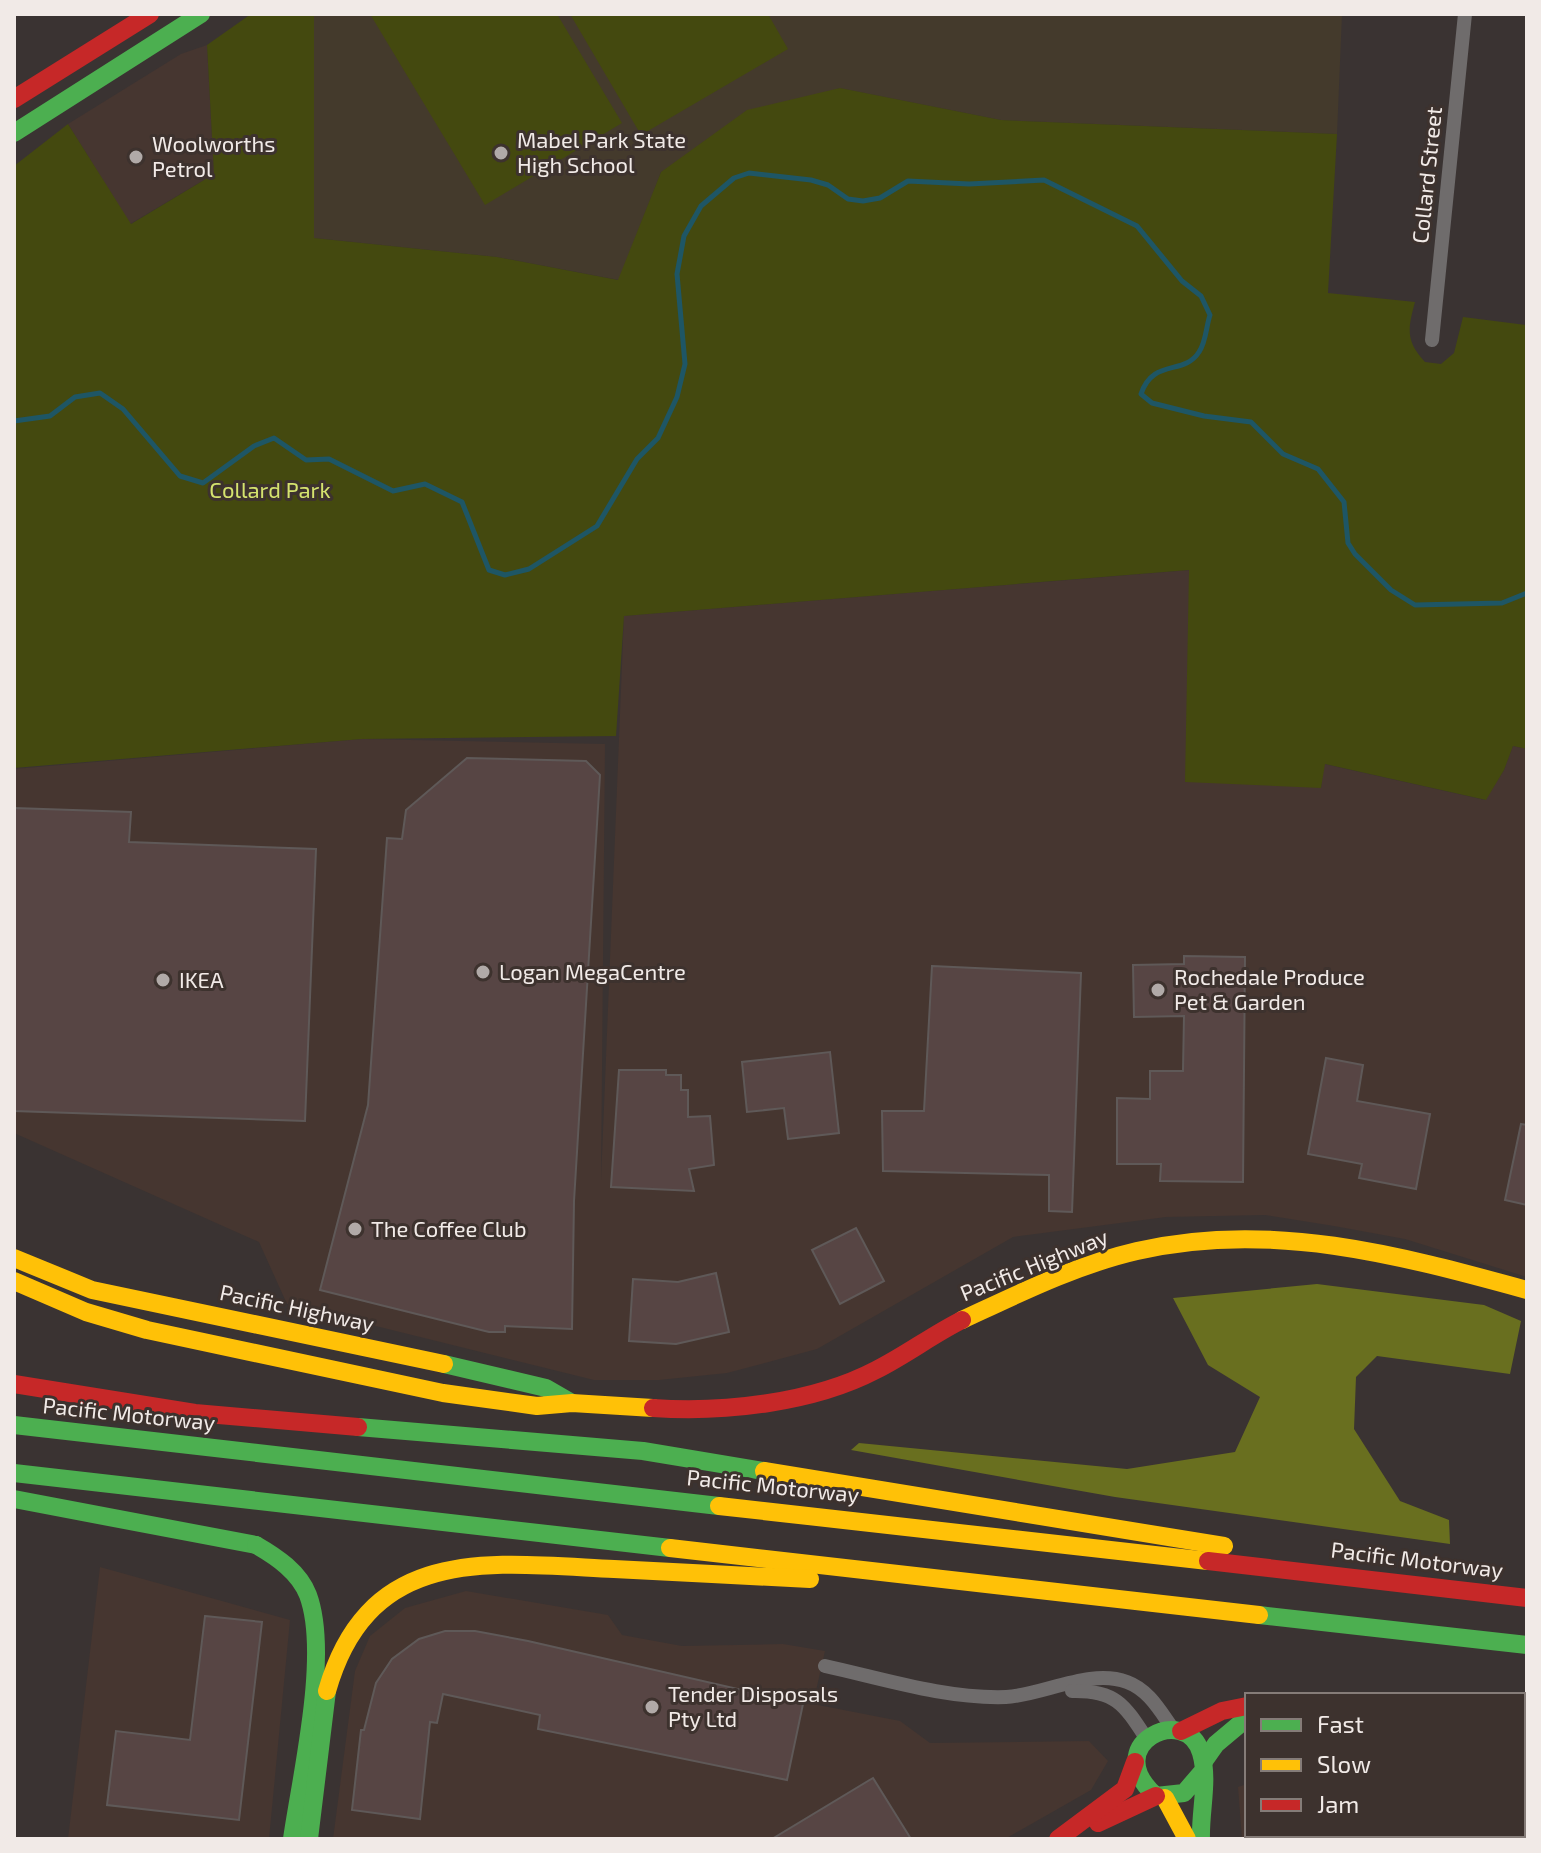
<svg xmlns="http://www.w3.org/2000/svg" width="1541" height="1853" font-family="'Exo 2',sans-serif">
<style>
.built{fill:#463630}
.education{fill:#443a2c}
.green{fill:#44490f}
.forest{fill:#696f1f}
.lines{fill:none;stroke-linecap:round;stroke-linejoin:round}
.stream{stroke:#1e5665;stroke-width:5}
.building{fill:#574544;stroke:#5f5958;stroke-width:2}
.street{stroke:#6f6c6c;stroke-width:14}
.fast{stroke:#4caf50;stroke-width:18}
.slow{stroke:#ffc107;stroke-width:18}
.jam{stroke:#c62828;stroke-width:18}
.poi-dot{fill:#b1aaa8;stroke:#3d322e;stroke-width:3}
.labels{text-anchor:middle;stroke-width:6;stroke-linejoin:round;paint-order:stroke}
.poi-label{font-size:22px;fill:#f1eae7;stroke:#3d322e;text-anchor:start}
.street-label{font-size:22px;fill:#f1eae7;stroke:#3d322e}
.park-label{font-size:22px;fill:#d5e36e;stroke:#3d322e}
</style>
<rect width="100%" height="100%" fill="#3a3332"/>
<g class="built">
<polygon points="207,45 214,174 130,224 68,124 181,54"/>
<polygon points="1190,570 1321,788 1324,764 1485,800 1504,770 1513,746 1527,749 1527,1277 1405,1239 1334,1226 1265,1215 1166,1217 1013,1237 817,1349 727,1373 659,1380 594,1380 287,1304 259,1242 14,1133 14,769 362,739 605,744 601,1180 624,616"/>
<polygon points="100,1567 290,1620 269,1839 68,1839"/>
<polygon points="466,1591 608,1615 622,1635 682,1646 783,1644 825,1651 813,1704 900,1721 930,1743 1089,1741 1108,1761 1091,1790 1005,1839 333,1839 355,1671 370,1636 405,1608"/>
<polygon points="1523,1748 1527,1748 1527,1839 1242,1839 1238,1787 1247,1784 1247,1835 1523,1835"/>
</g>
<polygon class="education" points="314,14 1342,14 1337,134 1001,120 839,88 661,172 619,280 497,257 314,238"/>
<g class="green">
<path d="M251,14H314V238L497,257L618,280L661,172L747,110L840,88L1001,120L1337,134L1328,293L1415,302C1408,328 1405,341 1425,362L1441,364L1454,353L1463,317L1527,325V749L1513,746L1504,770L1486,800L1325,764L1321,788L1185,782L1189,570L624,616L616,736L362,739L14,768V166L68,124L131,224L214,174L207,45Z"/>
<polygon points="370,14 557,14 622,123 485,205"/>
<polygon points="570,14 768,14 788,49 641,135"/>
</g>
<polygon class="forest" points="1317,1284 1484,1305 1521,1321 1510,1374 1377,1356 1356,1377 1354,1429 1400,1501 1449,1520 1450,1544 1115,1497 851,1450 859,1443 1127,1469 1235,1452 1260,1397 1208,1365 1173,1298"/>
<g class="lines">
<path class="stream" d="M14,421L50,416L75,397L100,393L123,409L180,476L203,483L254,446L274,438L306,460L329,459L393,491L425,484L462,502L489,570L505,575L529,569L597,526L637,459L658,438L677,397L685,364L677,274L684,236L701,206L734,178L749,173L811,180L828,185L848,199L863,201L880,198L908,181L969,184L1044,180L1137,226L1182,281L1201,296L1210,315C1206,327 1206,342 1199,352C1184,376 1153,358 1141,394L1152,403L1204,416L1251,422L1283,454L1318,469L1344,502L1348,543L1355,554L1391,590L1415,605L1502,603L1527,593"/>
</g>
<g class="building">
<polygon points="467,758 586,761 600,775 574,1201 572,1329 505,1326 505,1332 489,1332 320,1290 368,1105 387,838 402,839 406,810"/>
<polygon points="14,808 131,812 129,842 316,849 305,1121 14,1111"/>
<polygon points="1184,956 1245,957 1243,1182 1160,1181 1161,1164 1117,1164 1117,1098 1150,1099 1150,1071 1183,1071 1184,1016 1134,1017 1133,965 1184,964"/>
<polygon points="932,966 1081,973 1072,1212 1049,1211 1049,1175 883,1171 882,1111 924,1111"/>
<polygon points="830,1052 839,1133 788,1139 784,1108 747,1112 742,1062"/>
<polygon points="1326,1058 1363,1065 1357,1101 1430,1114 1416,1189 1359,1178 1362,1164 1308,1154"/>
<polygon points="619,1070 666,1070 666,1075 681,1075 681,1090 688,1090 688,1117 710,1116 714,1165 689,1169 694,1191 611,1187"/>
<polygon points="1521,1124 1527,1125 1527,1205 1505,1200"/>
<polygon points="856,1228 884,1281 840,1304 812,1250"/>
<polygon points="716,1273 729,1332 676,1344 629,1341 633,1279 678,1282"/>
<polygon points="205,1616 262,1622 239,1820 107,1805 116,1731 190,1740"/>
<polygon points="445,1631 475,1631 528,1641 803,1704 787,1780 538,1729 540,1715 443,1694 437,1723 430,1722 420,1819 352,1810 361,1730 364,1730 376,1683 392,1659 419,1639"/>
<polygon points="873,1778 911,1839 772,1839"/>
</g>
<g class="lines">
<g class="street">
<polyline points="1432,340 1465,14"/>
<path d="M825,1666C884,1679 946,1699 1006,1697C1044,1695 1090,1668 1127,1682C1149,1690 1160,1711 1173,1729"/>
<path d="M1072,1691C1115,1690 1124,1704 1146,1738"/>
</g>
<g class="fast">
<polyline points="14,133 201,14"/>
<polyline points="444,1364 546,1388 572,1403"/>
<polyline points="14,1425 719,1506"/>
<polyline points="358,1427 643,1451 764,1471"/>
<polyline points="14,1473 670,1548"/>
<polyline points="14,1499 256,1545"/>
<path d="M256,1545C277,1557 299,1572 308,1595C330,1654 301,1776 292,1839"/>
<polyline points="1259,1615 1527,1645"/>
<polyline points="1204,1761 1216,1744 1247,1718"/>
<polyline points="309,1839 327,1691"/>
<path d="M1201,1839C1200,1811 1209,1780 1201,1753C1186,1702 1098,1745 1156,1796L1184,1793L1202,1772"/>
</g>
<g class="slow">
<polyline points="14,1258 92,1290 444,1364"/>
<polyline points="14,1281 86,1312 147,1330 443,1393 537,1406 572,1403 653,1408"/>
<path d="M962,1320C1018,1294 1076,1265 1137,1251C1270,1220 1399,1255 1527,1290"/>
<polyline points="764,1471 1224,1546"/>
<polyline points="719,1506 1208,1561"/>
<polyline points="670,1548 1259,1615"/>
<path d="M327,1691C369,1543 491,1563 614,1569C679,1572 745,1576 810,1579"/>
<polyline points="1523,1717 1527,1717"/>
<polyline points="1165,1798 1187,1839"/>
</g>
<g class="jam">
<polyline points="14,99 150,14"/>
<polyline points="14,1384 195,1413 358,1427"/>
<path d="M653,1408C723,1413 813,1403 876,1370C906,1355 932,1335 962,1320"/>
<polyline points="1208,1561 1527,1598"/>
<polyline points="1181,1731 1222,1711 1247,1706"/>
<polyline points="1098,1823 1156,1796"/>
<polyline points="1058,1839 1125,1789 1135,1762"/>
</g>
</g>
<g class="poi-dot">
<circle cx="501" cy="153" r="8"/>
<circle cx="136" cy="157" r="8"/>
<circle cx="483" cy="972" r="8"/>
<circle cx="163" cy="980" r="8"/>
<circle cx="1158" cy="990" r="8"/>
<circle cx="355" cy="1229" r="8"/>
<circle cx="652" cy="1707" r="8"/>
</g>
<g class="labels">
<g class="poi-label">
<text x="517" y="148">Mabel Park State<tspan x="517" dy="25">High School</tspan></text>
<text x="152" y="152">Woolworths<tspan x="152" dy="25">Petrol</tspan></text>
<text x="499" y="980">Logan MegaCentre</text>
<text x="1174" y="985">Rochedale Produce<tspan x="1174" dy="25">Pet &amp; Garden</tspan></text>
<text x="179" y="988">IKEA</text>
<text x="371" y="1237">The Coffee Club</text>
<text x="668" y="1702">Tender Disposals<tspan x="668" dy="25">Pty Ltd</tspan></text>
</g>
<g class="street-label">
<text transform="translate(1427 175) rotate(-84)" y="8">Collard Street</text>
<text transform="translate(1034 1265) rotate(-22)" y="8">Pacific Highway</text>
<text transform="translate(297 1308) rotate(12)" y="8">Pacific Highway</text>
<text transform="translate(129 1414) rotate(6)" y="8">Pacific Motorway</text>
<text transform="translate(773 1486) rotate(6)" y="8">Pacific Motorway</text>
<text transform="translate(1417 1560) rotate(7)" y="8">Pacific Motorway</text>
</g>
<g class="park-label">
<text x="270" y="498">Collard Park</text>
</g>
</g>
<rect width="1541" height="1853" fill="none" stroke="#f1eae7" stroke-width="32"/>
<rect x="1245" y="1693" width="280" height="144" fill="#3d322e" stroke="#857c78" stroke-width="2"/>
<rect x="1261" y="1719" width="40" height="12" fill="#4caf50" stroke="#857c78" stroke-width="2"/>
<text x="1317" y="1733" font-size="24" fill="#f1eae7">Fast</text>
<rect x="1261" y="1759" width="40" height="12" fill="#ffc107" stroke="#857c78" stroke-width="2"/>
<text x="1317" y="1773" font-size="24" fill="#f1eae7">Slow</text>
<rect x="1261" y="1799" width="40" height="12" fill="#c62828" stroke="#857c78" stroke-width="2"/>
<text x="1317" y="1813" font-size="24" fill="#f1eae7">Jam</text>
</svg>
